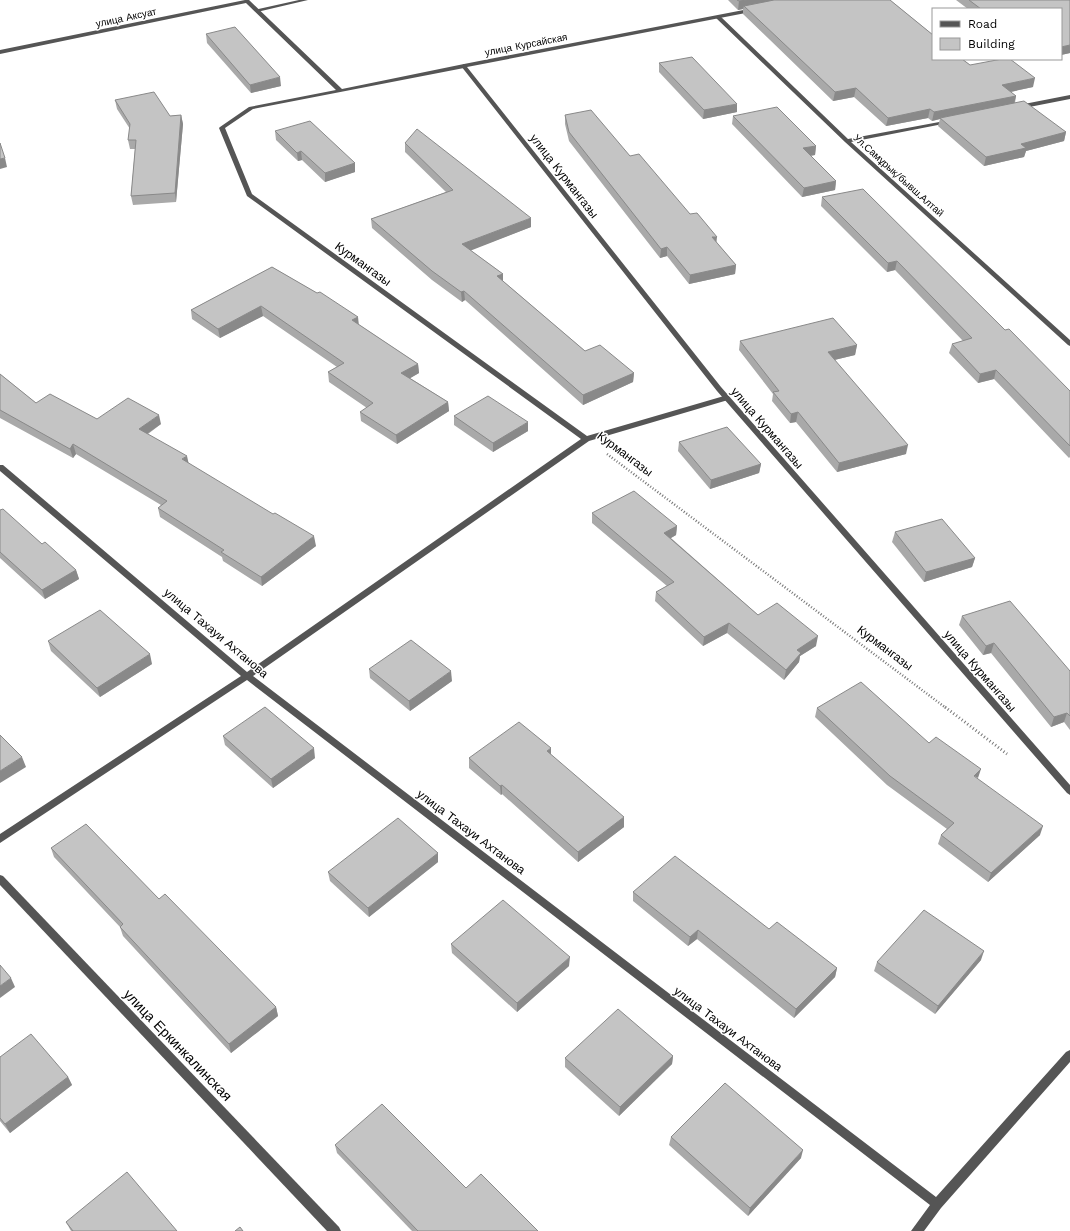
<svg xmlns="http://www.w3.org/2000/svg" width="1070" height="1231" font-family="'Work Sans',sans-serif">
<style>
.lines{fill:none;stroke-linecap:round;stroke-linejoin:round}
.path-far1{stroke:#777;stroke-width:2.5;stroke-dasharray:1 2;stroke-linecap:butt}
.path{stroke:#777;stroke-width:3;stroke-dasharray:1 2.5;stroke-linecap:butt}
.service{fill:#555;fill-rule:evenodd}
.minor{fill:#555;fill-rule:evenodd}
.tertiary{fill:#555;fill-rule:evenodd}
.wall{fill:#a9a9a9}
.shaded-wall{fill:#898989}
.building{fill:#c4c4c4;stroke:#898989}
.labels{text-anchor:middle;stroke-width:3;stroke-linejoin:round;paint-order:stroke}
.far-street-label{font-size:10px;fill:#000;stroke:#fff}
.street-label{font-size:12px;fill:#000;stroke:#fff}
.near-street-label{font-size:14px;fill:#000;stroke:#fff}
</style>
<rect width="100%" height="100%" fill="#fff"/>
<g class="lines">
<polyline class="path-far1" points="607,454 946,708"/>
<polyline class="path" points="945,707 1007,754"/>
<polygon class="service" points="299,0 308,0 257,12 254,10"/>
<g class="minor">
<polygon points="245,0 249,0 342,89 464,64 467,66 464,68 253,109 225,128 252,194 587,436 724,396 728,396 729,398 728,400 589,441 253,676 936,1197 1066,1052 1070,1050 1070,1062 941,1208 924,1231 911,1231 930,1205 247,680 0,843 0,834 241,676 0,471 0,465 3,465 247,672 581,439 247,196 219,128 220,127 249,107 336,90 246,3 0,54 0,50"/>
<polygon points="716,16 720,16 848,139 950,120 950,122 948,123 851,142 1070,340 1070,346 1068,345 845,142 716,18"/>
<polygon points="1070,95 1070,99 1019,109 1016,107 1019,105"/>
<polygon points="0,875 3,876 339,1227 341,1231 327,1231 0,885"/>
</g>
<polygon class="tertiary" points="754,8 757,10 756,11 467,67 721,387 1070,785 1070,795 1067,793 717,391 461,66 464,64"/>
</g>
<g class="wall">
<polygon points="728,0 890,0 970,65 1033,87 1011,92 1016,96 1015,103 1066,132 1064,141 1026,151 1024,157 984,166 938,126 940,119 932,121 928,118 886,126 854,97 833,101 743,14 743,9 738,10"/>
<polygon points="956,0 1070,0 1070,53 1061,55 1061,9 968,9"/>
<polygon points="206,34 281,86 251,93 207,43"/>
<polygon points="659,63 737,112 703,119 659,72"/>
<polygon points="115,100 170,116 181,115 183,124 176,202 133,205 131,196 135,149 130,149 128,140 130,129 117,109"/>
<polygon points="565,115 690,214 716,242 736,265 735,274 689,284 667,256 660,258 569,141 565,124"/>
<polygon points="733,116 816,146 815,155 810,156 836,181 835,190 802,197 732,124"/>
<polygon points="275,131 355,163 355,172 325,182 302,160 298,161 276,140"/>
<polygon points="405,143 531,227 470,250 503,274 503,281 585,351 634,373 633,382 583,405 465,300 462,302 432,280 372,228 371,219 446,192 405,152"/>
<polygon points="822,197 1005,330 1070,391 1070,457 1069,458 994,379 978,383 949,353 952,344 963,341 895,270 887,272 821,206"/>
<polygon points="272,267 358,317 358,324 418,364 419,373 410,378 448,402 449,411 397,444 361,421 360,412 367,408 329,382 328,372 337,367 263,316 220,338 192,319 191,310"/>
<polygon points="740,341 857,345 855,355 834,360 906,454 837,472 796,422 790,423 772,401 773,394 739,350"/>
<polygon points="0,374 36,403 97,419 161,424 148,434 188,463 316,546 262,586 223,561 222,557 160,517 158,508 161,505 76,454 73,458 0,418"/>
<polygon points="454,416 528,431 493,452 454,425"/>
<polygon points="679,442 761,464 759,473 710,489 678,451"/>
<polygon points="0,510 42,544 76,570 79,579 45,599 0,558"/>
<polygon points="592,513 677,526 676,535 671,538 758,615 816,646 800,656 799,662 784,680 727,633 703,646 655,601 656,592 667,586 592,523"/>
<polygon points="895,532 975,558 972,567 924,582 892,542"/>
<polygon points="962,616 1070,671 1070,730 1064,722 1051,727 991,653 983,655 959,625"/>
<polygon points="48,641 152,664 100,697 51,651"/>
<polygon points="369,669 452,681 410,711 370,678"/>
<polygon points="817,708 929,743 978,779 1040,835 988,882 938,844 941,835 947,829 887,785 815,717"/>
<polygon points="223,736 315,758 273,788 225,745"/>
<polygon points="551,755 624,827 578,862 502,794 501,795 469,768 469,758"/>
<polygon points="51,848 159,899 276,1007 278,1016 231,1053 123,936 120,927 54,857"/>
<polygon points="438,853 438,862 369,917 330,881 328,872"/>
<polygon points="633,892 769,929 837,968 835,977 794,1018 697,939 688,946 633,901"/>
<polygon points="451,944 569,966 517,1012 452,953"/>
<polygon points="981,960 935,1014 874,971 877,962"/>
<polygon points="673,1056 672,1064 619,1116 565,1067 565,1058"/>
<polygon points="0,1057 68,1077 72,1085 10,1133 0,1121"/>
<polygon points="671,1137 801,1158 748,1216 669,1145"/>
<polygon points="335,1145 466,1188 538,1231 412,1231 337,1153"/>
<polygon points="66,1222 177,1231 71,1231"/>
</g>
<g class="shaded-wall">
<polygon points="747,0 789,0 744,6 743,9 738,10 739,1"/>
<polygon points="1070,45 1070,53 1061,55 1061,47"/>
<polygon points="1035,59 1042,59 1034,60"/>
<polygon points="280,77 281,86 251,93 250,85"/>
<polygon points="1035,78 1033,87 1000,94 1002,85"/>
<polygon points="856,88 854,97 833,101 835,92"/>
<polygon points="1016,96 1014,104 940,118 940,119 932,121 934,112"/>
<polygon points="737,104 737,112 703,119 704,110"/>
<polygon points="930,109 928,118 886,126 888,118"/>
<polygon points="181,115 183,124 176,202 175,193"/>
<polygon points="1066,132 1064,141 1026,151 1024,157 984,166 986,157 1021,144"/>
<polygon points="816,146 815,155 802,157 803,148"/>
<polygon points="301,151 302,160 298,161 297,153"/>
<polygon points="5,158 7,167 0,169 0,159"/>
<polygon points="355,163 355,172 325,182 325,173"/>
<polygon points="836,181 835,190 802,197 804,188"/>
<polygon points="531,218 531,227 462,254 462,244"/>
<polygon points="712,237 717,237 716,246"/>
<polygon points="667,247 667,256 660,258 661,249"/>
<polygon points="897,261 895,270 887,272 888,263"/>
<polygon points="736,265 735,274 689,284 690,275"/>
<polygon points="503,274 503,283 497,276"/>
<polygon points="464,291 465,300 462,302 461,292"/>
<polygon points="261,306 263,316 220,338 218,329"/>
<polygon points="358,317 359,326 352,320"/>
<polygon points="857,345 855,355 826,362 828,352"/>
<polygon points="418,364 419,373 402,383 401,373"/>
<polygon points="996,370 994,379 978,383 980,374"/>
<polygon points="634,373 633,382 583,405 583,395"/>
<polygon points="448,402 449,411 397,444 396,435"/>
<polygon points="798,412 796,422 790,423 791,414"/>
<polygon points="159,415 161,424 141,438 139,429"/>
<polygon points="528,422 528,431 493,452 493,443"/>
<polygon points="73,444 76,454 73,458 70,449"/>
<polygon points="908,445 906,454 837,472 839,463"/>
<polygon points="187,456 189,465 182,459"/>
<polygon points="761,464 759,473 710,489 711,480"/>
<polygon points="677,526 676,535 664,542 664,533"/>
<polygon points="314,536 316,546 262,586 261,577"/>
<polygon points="975,558 972,567 924,582 926,572"/>
<polygon points="76,570 79,579 45,599 42,590"/>
<polygon points="729,623 727,633 703,646 704,637"/>
<polygon points="818,636 816,646 800,656 799,662 784,680 786,670 797,650"/>
<polygon points="994,643 991,653 983,655 986,646"/>
<polygon points="150,654 152,664 100,697 97,688"/>
<polygon points="451,671 452,681 410,711 409,701"/>
<polygon points="1067,713 1064,722 1051,727 1054,717"/>
<polygon points="314,748 315,758 273,788 271,779"/>
<polygon points="551,748 551,758 547,751"/>
<polygon points="22,757 26,767 0,783 0,771"/>
<polygon points="981,769 978,778 974,776"/>
<polygon points="502,785 502,794 501,795 500,786"/>
<polygon points="624,817 624,827 578,862 578,852"/>
<polygon points="1043,826 1040,835 988,882 991,873"/>
<polygon points="438,853 438,862 369,917 368,908"/>
<polygon points="698,930 697,939 688,946 690,937"/>
<polygon points="984,951 981,960 935,1014 938,1006"/>
<polygon points="570,957 569,966 517,1012 517,1003"/>
<polygon points="837,968 835,977 794,1018 796,1009"/>
<polygon points="11,978 15,987 0,998 0,986"/>
<polygon points="276,1007 278,1016 231,1053 229,1044"/>
<polygon points="673,1056 672,1064 619,1116 620,1107"/>
<polygon points="68,1077 72,1085 10,1133 5,1124"/>
<polygon points="803,1150 801,1158 748,1216 750,1208"/>
</g>
<g class="building">
<polygon points="737,0 747,0 739,1"/>
<polygon points="774,0 890,0 933,35 933,59 962,59 970,65 1002,59 1010,59 1035,78 1002,85 1016,96 934,112 930,109 888,118 856,88 835,92 744,6"/>
<polygon points="969,0 1070,0 1070,45 1061,47 1061,9 981,9"/>
<polygon points="235,27 280,77 250,85 206,34"/>
<polygon points="692,57 737,104 704,110 659,63"/>
<polygon points="154,92 170,116 181,115 175,193 131,196 136,140 128,140 130,124 115,100"/>
<polygon points="1024,101 1066,132 1021,144 1026,148 986,157 940,118"/>
<polygon points="777,107 816,146 803,148 836,181 804,188 733,116"/>
<polygon points="591,110 630,156 639,154 690,214 697,213 717,237 712,237 736,265 690,275 667,247 661,249 569,132 565,115"/>
<polygon points="310,121 355,163 325,173 301,151 297,153 275,131"/>
<polygon points="417,129 531,218 462,244 503,274 497,276 585,351 600,345 634,373 583,395 464,291 461,292 432,271 371,219 453,190 405,143"/>
<polygon points="0,143 5,158 0,159"/>
<polygon points="863,189 1005,330 1009,329 1070,391 1070,446 996,370 980,374 952,344 972,338 897,261 888,263 822,197"/>
<polygon points="272,267 317,293 320,292 358,317 352,320 418,364 401,373 448,402 396,435 360,412 373,403 328,372 344,363 261,306 218,329 191,310"/>
<polygon points="833,318 857,345 828,352 908,445 839,463 798,412 791,414 773,392 779,391 740,341"/>
<polygon points="0,374 36,403 50,394 97,419 128,398 159,415 139,429 187,456 182,459 273,514 275,513 314,536 261,577 221,552 224,550 158,508 167,501 73,444 70,449 0,410"/>
<polygon points="488,396 528,422 493,443 454,416"/>
<polygon points="727,427 761,464 711,480 679,442"/>
<polygon points="634,491 677,526 664,533 758,615 777,603 818,636 797,650 801,653 786,670 729,623 704,637 656,592 674,582 592,513"/>
<polygon points="3,509 42,544 45,542 76,570 42,590 0,552 0,510"/>
<polygon points="942,519 975,558 926,572 895,532"/>
<polygon points="1010,601 1070,671 1070,716 1067,713 1054,717 994,643 986,646 962,616"/>
<polygon points="100,610 150,654 97,688 48,641"/>
<polygon points="411,640 451,671 409,701 369,669"/>
<polygon points="861,682 929,743 936,737 981,769 974,776 1043,826 991,873 941,835 954,823 890,776 817,708"/>
<polygon points="265,707 314,748 271,779 223,736"/>
<polygon points="519,722 551,748 547,751 624,817 578,852 502,785 500,786 469,758"/>
<polygon points="0,735 22,757 0,771"/>
<polygon points="398,818 438,853 368,908 328,872"/>
<polygon points="86,824 159,899 165,894 276,1007 229,1044 120,927 123,924 51,848"/>
<polygon points="675,856 769,929 777,922 837,968 796,1009 698,930 690,937 633,892"/>
<polygon points="503,900 570,957 517,1003 451,944"/>
<polygon points="924,910 984,951 938,1006 877,962"/>
<polygon points="0,965 11,978 0,986"/>
<polygon points="618,1009 673,1056 620,1107 565,1058"/>
<polygon points="31,1034 68,1077 5,1124 0,1118 0,1057"/>
<polygon points="725,1083 803,1150 750,1208 671,1137"/>
<polygon points="382,1104 466,1188 481,1174 538,1231 418,1231 335,1145"/>
<polygon points="127,1172 177,1231 73,1231 66,1222"/>
<polygon points="240,1227 243,1231 235,1231"/>
</g>
<g class="labels">
<g class="far-street-label">
<text transform="translate(126 17) rotate(-12)" y="4">улица Аксуат</text>
<text transform="translate(526 44) rotate(-11)" y="4">улица Курсайская</text>
<text transform="translate(899 175) rotate(42)" y="4">Ул.Самұрық/бывш.Алтай</text>
</g>
<g class="street-label">
<text transform="translate(564 176) rotate(52)" y="4">улица Курмангазы</text>
<text transform="translate(363 264) rotate(36)" y="4">Курмангазы</text>
<text transform="translate(767 428) rotate(49)" y="4">улица Курмангазы</text>
<text transform="translate(625 454) rotate(37)" y="4">Курмангазы</text>
<text transform="translate(216 633) rotate(40)" y="4">улица Тахауи Ахтанова</text>
<text transform="translate(885 648) rotate(37)" y="4">Курмангазы</text>
<text transform="translate(980 671) rotate(49)" y="4">улица Курмангазы</text>
<text transform="translate(471 832) rotate(37)" y="4">улица Тахауи Ахтанова</text>
<text transform="translate(728 1029) rotate(37)" y="4">улица Тахауи Ахтанова</text>
</g>
<g class="near-street-label">
<text transform="translate(178 1045) rotate(46)" y="5">улица Еркинкалинская</text>
</g>
</g>
<rect x="932" y="8" width="130" height="52" fill="#ffffff" stroke="#999999"/>
<rect x="940" y="21" width="20" height="6" fill="#555555" stroke="#999999"/>
<text x="968" y="28" font-size="12" fill="#000000">Road</text>
<rect x="940" y="38" width="20" height="12" fill="#c4c4c4" stroke="#999999"/>
<text x="968" y="48" font-size="12" fill="#000000">Building</text>
</svg>
